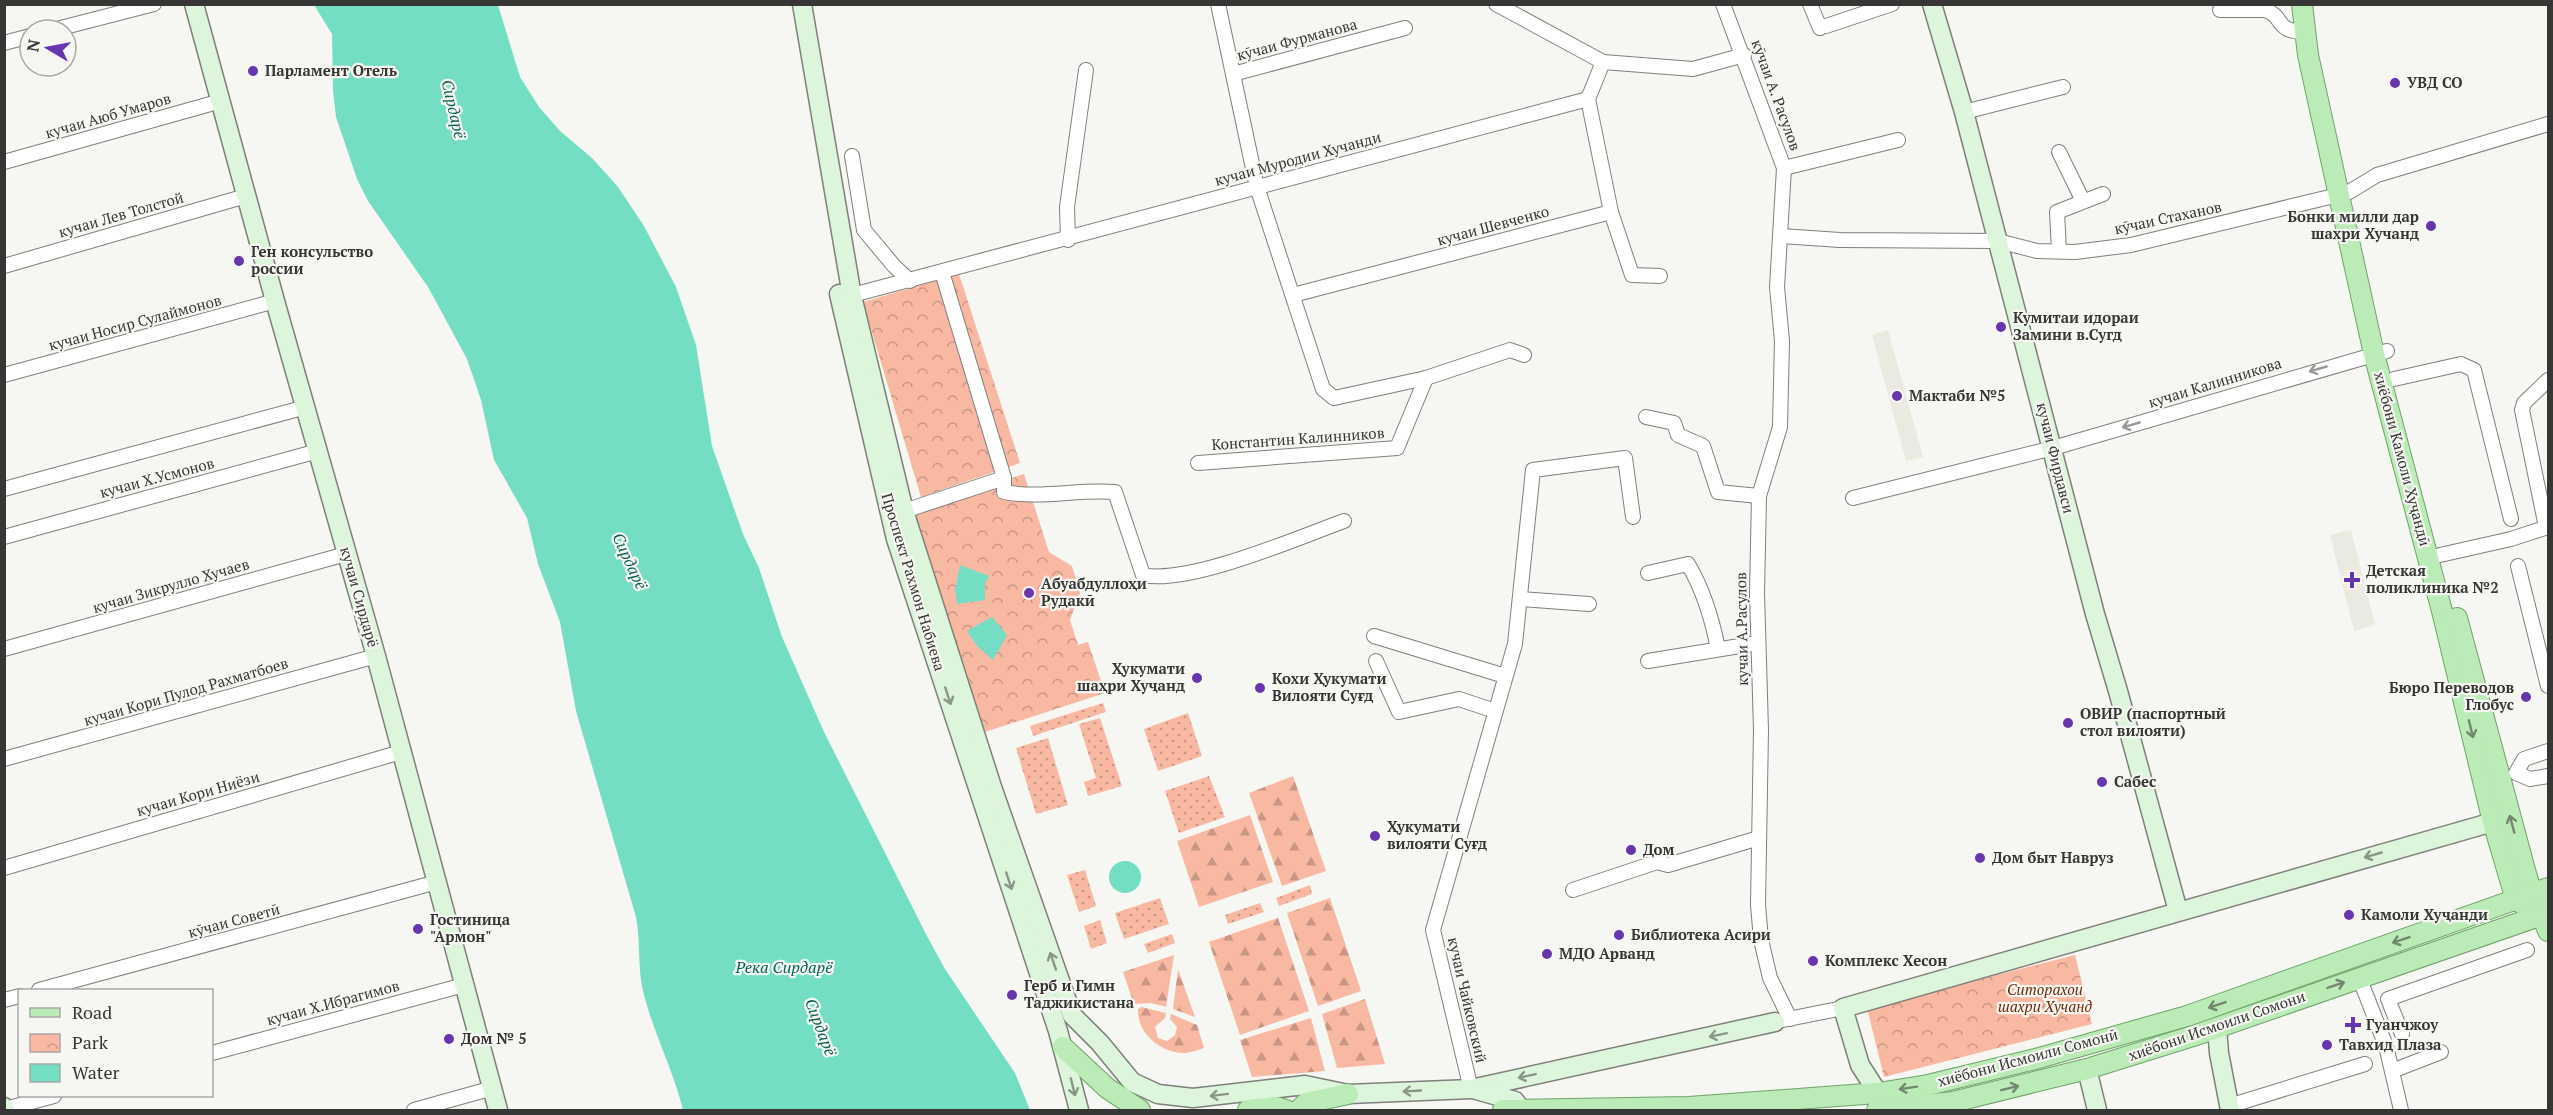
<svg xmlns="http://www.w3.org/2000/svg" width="2553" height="1115" font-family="'PT Serif',serif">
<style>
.built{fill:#eaeae0}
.grass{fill:url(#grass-dots)}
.forest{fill:url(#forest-firs)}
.park{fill:url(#park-crowns)}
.water{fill:#74dec5}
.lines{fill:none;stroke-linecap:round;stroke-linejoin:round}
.street-casing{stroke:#7f7f7c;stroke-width:16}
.secondary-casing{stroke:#7f7f7c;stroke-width:21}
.primary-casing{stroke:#6fa36a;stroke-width:22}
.street{stroke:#fff;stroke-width:14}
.secondary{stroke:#ddf5db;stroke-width:18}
.primary{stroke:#bbebb6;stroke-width:20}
.oneway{stroke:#9a9a9a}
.oneway2{stroke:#8a9688}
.oneway3{stroke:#72876f}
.poi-dot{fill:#6735ad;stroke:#f6f6f2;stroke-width:2}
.labels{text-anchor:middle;stroke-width:4.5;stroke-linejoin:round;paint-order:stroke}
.street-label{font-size:15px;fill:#363635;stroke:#f6f6f2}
.poi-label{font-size:15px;font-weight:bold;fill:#363635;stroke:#f6f6f2;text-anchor:start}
.park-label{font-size:15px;font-style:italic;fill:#6f280b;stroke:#f6f6f2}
.water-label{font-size:16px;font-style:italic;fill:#086353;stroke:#f6f6f2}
</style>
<defs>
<pattern id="grass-dots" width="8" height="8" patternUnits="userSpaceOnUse" patternTransform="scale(1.5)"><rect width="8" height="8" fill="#f9b8a2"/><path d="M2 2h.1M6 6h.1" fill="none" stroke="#ca9685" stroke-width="1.8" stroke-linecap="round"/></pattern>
<pattern id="forest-firs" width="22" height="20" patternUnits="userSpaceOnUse" patternTransform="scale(1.5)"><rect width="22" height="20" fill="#f9b8a2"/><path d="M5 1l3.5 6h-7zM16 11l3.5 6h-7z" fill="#ca9685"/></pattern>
<pattern id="park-crowns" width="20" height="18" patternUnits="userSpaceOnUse" patternTransform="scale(1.5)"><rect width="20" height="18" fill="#f9b8a2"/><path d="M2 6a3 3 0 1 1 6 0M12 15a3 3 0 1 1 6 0" fill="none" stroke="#ca9685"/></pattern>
</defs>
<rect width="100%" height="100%" fill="#f6f6f2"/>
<g class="built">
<polygon points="1888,330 1923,457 1906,461 1872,335"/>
<polygon points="2351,530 2375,625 2354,631 2330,535"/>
</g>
<g class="grass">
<polygon points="1103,703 1106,712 1033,736 1030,726"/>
<polygon points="1188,713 1202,756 1158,771 1144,729"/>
<polygon points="1100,718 1122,786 1088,796 1084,782 1096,778 1079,724"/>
<polygon points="1048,738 1068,805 1036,814 1016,748"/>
<polygon points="1209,776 1225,817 1179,833 1165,791"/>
<polygon points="1085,870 1096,906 1079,912 1067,875"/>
<polygon points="1310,885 1312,894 1279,906 1276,898"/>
<polygon points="1160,898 1169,924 1124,939 1115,913"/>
<polygon points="1260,903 1264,912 1228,924 1225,915"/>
<polygon points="1100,920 1107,943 1091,949 1084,926"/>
<polygon points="1172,934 1175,943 1148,953 1144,944"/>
</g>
<g class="forest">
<polygon points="1293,776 1326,871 1282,886 1249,793"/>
<polygon points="1250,815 1273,882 1199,907 1177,841"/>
<polygon points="1330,898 1361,991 1318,1006 1287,913"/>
<polygon points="1278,918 1309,1011 1240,1035 1209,942"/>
<polygon points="1174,955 1166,1007 1151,1003 1134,1004 1123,972"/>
<polygon points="1178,969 1195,1017 1173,1009"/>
<polygon points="1365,999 1385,1064 1337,1068 1322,1014"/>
<path d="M1141,1007L1166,1013L1165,1018L1155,1027L1158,1038L1167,1041L1175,1035L1177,1027L1170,1019L1171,1014L1197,1025L1204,1048C1198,1050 1192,1052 1186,1053C1162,1054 1137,1034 1138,1009Z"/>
<polygon points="1311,1018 1325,1071 1252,1077 1240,1040"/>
</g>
<g class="park">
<polygon points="959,274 1020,463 921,497 863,302"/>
<polygon points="1024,474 1049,552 1072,566 1080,593 1070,620 1078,645 1088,642 1105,693 982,733 911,511"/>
<polygon points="2075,955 2092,1024 1884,1077 1867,1008"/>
</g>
<g class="water">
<path d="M314,5H498L520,77L539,107L560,131L592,158L618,187L644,226L676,287L696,345L712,446L743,534L759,568L782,637L824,732L928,938L945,969L1015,1073L1030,1110H683C674,1072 654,1034 644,995C637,969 641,943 636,917L576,711L560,622L538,564L527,518L494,460L481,400L467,359L428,287L368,201L357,179L336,117L333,90L332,34Z"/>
<polygon points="960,565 989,576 985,584 985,600 957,604 955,590"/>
<polygon points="992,617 1007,635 993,660 977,646 967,631"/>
<circle cx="1125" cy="877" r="16"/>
</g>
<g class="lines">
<defs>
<g id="street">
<polyline points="1218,4 1257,187 1323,389 1334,398 1426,378 1510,350 1524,355"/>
<polyline points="1496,4 1603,62"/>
<polyline points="1723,4 1784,168 1777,287 1782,341 1780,427 1759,496 1757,593 1761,730 1758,905 1761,940 1770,978 1790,1019"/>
<polyline points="1810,4 1820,28"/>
<path d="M2220,10H2265C2285,16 2273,31 2304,32"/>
<polyline points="1826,26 1892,4"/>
<polyline points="53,30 154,4"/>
<polyline points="4,43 30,36"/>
<polyline points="1233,74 1405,28"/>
<polyline points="1588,99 1611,212"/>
<polyline points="1964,112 2063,87"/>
<polyline points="2059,152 2083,201"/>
<polyline points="852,156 864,230 894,266 910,281"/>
<polyline points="4,162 221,101"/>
<polyline points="1784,168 1898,140"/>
<polyline points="1781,236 1840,240 1998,241 2037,251 2075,252 2131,245 2338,195 2349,192 2377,175 2548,124"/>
<polyline points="1068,240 1067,207 1086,70"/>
<polyline points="2059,251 2057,212 2103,194"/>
<polyline points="4,266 246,196"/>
<path d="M942,272L1004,478V492C1041,499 1078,489 1115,492L1143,575C1189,585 1297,538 1344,521"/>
<polyline points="1293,295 1611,212 1632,275 1660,276"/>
<polyline points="845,297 1588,99 1603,62 1693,69 1744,55"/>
<polyline points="4,375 275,301"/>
<polyline points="2394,379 2461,364 2474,370 2511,519"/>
<polyline points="1646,417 1674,423 1678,435 1703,446 1718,492 1759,496"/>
<polyline points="1198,463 1397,448 1426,378"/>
<polyline points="4,489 306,407"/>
<polyline points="1853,498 2053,448 2387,351"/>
<polyline points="904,511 1004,478"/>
<polyline points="2546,527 2522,410 2524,403 2548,380"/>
<polyline points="4,537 318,451"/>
<polyline points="2440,555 2511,539 2548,527"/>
<polyline points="2518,566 2548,686"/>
<path d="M1648,573L1688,564C1704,591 1712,618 1718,649"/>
<polyline points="1520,599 1589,604"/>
<polyline points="1374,636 1505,676"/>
<polyline points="4,649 346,554"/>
<polyline points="1376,661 1399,712 1459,699 1495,711"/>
<polyline points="1648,661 1758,643"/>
<polyline points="2548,751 2524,759 2516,773 2530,779 2548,776"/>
<polyline points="4,759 376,656"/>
<polyline points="4,868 401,752"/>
<polyline points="1573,890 1657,862 1668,865 1759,838"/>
<polyline points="2359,977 2386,1046 2401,1110"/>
<polyline points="39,990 437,882"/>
<polyline points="4,1000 20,996"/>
<polyline points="1783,1020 1843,1008"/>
<polyline points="2402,1034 2388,999 2527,950"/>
<polyline points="212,1053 464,985"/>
<polyline points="2392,1071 2441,1052"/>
<polyline points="1471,1089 1433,930 1515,644 1533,470 1625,458 1633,517"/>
<polyline points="2229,1106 2365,1064"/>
<polyline points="5,1109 54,1096"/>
<polyline points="414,1110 493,1088"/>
</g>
<g id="secondary">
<polyline points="194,4 275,301 376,656 498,1110"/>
<polyline points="802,4 852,296 904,511 992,787 1072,1015 1100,1043 1132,1082 1158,1094 1193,1098 1305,1085 1348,1094 1471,1089 1775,1022"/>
<polyline points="1932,4 1964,112 2095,614 2118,691 2178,911"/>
<polyline points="839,294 896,539 1058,1031 1079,1110"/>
<polyline points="2217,1027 2219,1053 2230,1110"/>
<polyline points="2087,1069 2097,1110"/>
<polyline points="1473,1089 1515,1101 1521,1110"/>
<polyline points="1878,1093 1860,1065 1843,1008 2493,822"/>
<polyline points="4,1107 5,1110"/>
</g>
<g id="primary">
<polyline points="2302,4 2308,55 2374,354 2442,611 2493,822 2516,900 2542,915 2548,931"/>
<polyline points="2457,618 2525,870 2532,894 2541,900"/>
<polyline points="1063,1047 1107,1088 1140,1110"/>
<polyline points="1248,1110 1276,1107 1286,1110"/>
<polyline points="1299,1110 1306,1103 1348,1094"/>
<polyline points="1503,1110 1689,1107 1878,1093 1928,1085 2039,1058 2187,1016 2548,888"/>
<polyline points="1877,1110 1953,1102 2087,1069 2193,1036 2542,915 2548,911"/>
</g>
</defs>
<use href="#street" class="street-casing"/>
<use href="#secondary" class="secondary-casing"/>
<use href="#primary" class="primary-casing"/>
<use href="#street" class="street"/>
<use href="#secondary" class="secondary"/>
<use href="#primary" class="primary"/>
</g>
<defs><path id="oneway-shaft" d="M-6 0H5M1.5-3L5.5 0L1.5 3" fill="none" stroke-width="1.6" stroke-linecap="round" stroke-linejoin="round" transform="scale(1.5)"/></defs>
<g class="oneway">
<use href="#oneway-shaft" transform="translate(2318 369) rotate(164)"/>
<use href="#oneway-shaft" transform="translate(2131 425) rotate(164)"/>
</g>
<g class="oneway2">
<use href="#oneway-shaft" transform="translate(948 696) rotate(72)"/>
<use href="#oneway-shaft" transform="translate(2373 855) rotate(164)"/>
<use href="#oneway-shaft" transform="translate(1009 881) rotate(72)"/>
<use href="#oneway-shaft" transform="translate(1053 961) rotate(-109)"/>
<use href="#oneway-shaft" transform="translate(1718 1035) rotate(168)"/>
<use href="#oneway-shaft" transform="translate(1527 1076) rotate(168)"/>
<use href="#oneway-shaft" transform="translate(1073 1087) rotate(76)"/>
<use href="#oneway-shaft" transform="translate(1412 1091) rotate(177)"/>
<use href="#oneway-shaft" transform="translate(1219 1095) rotate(173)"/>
</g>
<g class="oneway3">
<use href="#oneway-shaft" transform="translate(2471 729) rotate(76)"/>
<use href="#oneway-shaft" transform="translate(2512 824) rotate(-105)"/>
<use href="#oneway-shaft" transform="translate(2401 940) rotate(161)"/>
<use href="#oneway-shaft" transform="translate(2336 985) rotate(-19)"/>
<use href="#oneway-shaft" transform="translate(2217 1005) rotate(161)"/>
<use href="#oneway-shaft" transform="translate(1908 1088) rotate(171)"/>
<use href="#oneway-shaft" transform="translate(2010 1088) rotate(-14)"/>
</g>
<g class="poi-dot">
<circle cx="253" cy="71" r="6"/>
<circle cx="2395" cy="83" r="6"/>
<circle cx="2431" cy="226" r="6"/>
<circle cx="239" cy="261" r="6"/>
<circle cx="2001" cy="327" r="6"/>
<circle cx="1897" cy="396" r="6"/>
<path d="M2349 571h6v6h6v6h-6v6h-6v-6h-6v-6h6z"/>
<circle cx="1029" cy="593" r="6"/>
<circle cx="1197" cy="678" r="6"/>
<circle cx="1260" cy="688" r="6"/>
<circle cx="2526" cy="697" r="6"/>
<circle cx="2068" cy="723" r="6"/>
<circle cx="2102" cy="782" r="6"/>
<circle cx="1375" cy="836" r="6"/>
<circle cx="1631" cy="850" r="6"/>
<circle cx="1980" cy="858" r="6"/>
<circle cx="2349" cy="915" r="6"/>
<circle cx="418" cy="929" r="6"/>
<circle cx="1619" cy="935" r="6"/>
<circle cx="1547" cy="954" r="6"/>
<circle cx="1813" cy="961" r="6"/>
<circle cx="1012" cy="995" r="6"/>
<path d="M2350 1016h6v6h6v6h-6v6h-6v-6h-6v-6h6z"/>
<circle cx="449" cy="1039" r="6"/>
<circle cx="2327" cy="1045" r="6"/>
</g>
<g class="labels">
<g class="street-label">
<text transform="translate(1297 40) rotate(-15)" y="5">кӯчаи Фурманова</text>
<text transform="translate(1776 95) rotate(70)" y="5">кӯчаи А. Расулов</text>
<text transform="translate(108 116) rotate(-16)" y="5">кучаи Аюб Умаров</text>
<text transform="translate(1298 159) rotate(-15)" y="5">кучаи Муродии Хучанди</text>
<text transform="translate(121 215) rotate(-16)" y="5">кучаи Лев Толстой</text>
<text transform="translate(2168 218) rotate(-12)" y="5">кӯчаи Стаханов</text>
<text transform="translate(1493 226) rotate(-15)" y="5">кучаи Шевченко</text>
<text transform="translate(135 323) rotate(-15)" y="5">кучаи Носир Сулаймонов</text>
<text transform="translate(2215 383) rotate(-17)" y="5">кучаи Калинникова</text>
<text transform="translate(1298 439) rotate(-4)" y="5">Константин Калинников</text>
<text transform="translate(2055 458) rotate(76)" y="5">кучаи Фирдавси</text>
<text transform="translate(2402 459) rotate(75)" y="5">хиёбони Камоли Хуҷандӣ</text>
<text transform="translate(157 478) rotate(-15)" y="5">кучаи Х.Усмонов</text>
<text transform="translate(913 582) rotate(73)" y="5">Проспект Рахмон Набиева</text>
<text transform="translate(171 586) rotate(-16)" y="5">кучаи Зикрулло Хучаев</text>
<text transform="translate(359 597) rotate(74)" y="5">кучаи Сирдарё</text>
<text transform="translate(1742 629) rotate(-91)" y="5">кучаи А.Расулов</text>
<text transform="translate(186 692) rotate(-16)" y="5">кучаи Кори Пулод Рахматбоев</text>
<text transform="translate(198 794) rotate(-16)" y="5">кучаи Кори Ниёзи</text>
<text transform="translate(234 921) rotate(-15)" y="5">кӯчаи Советӣ</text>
<text transform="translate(1467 1000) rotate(77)" y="5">кучаи Чайковский</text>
<text transform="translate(333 1003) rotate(-15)" y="5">кучаи Х.Ибрагимов</text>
<text transform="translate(2217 1026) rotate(-19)" y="5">хиёбони Исмоили Сомони</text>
<text transform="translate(2028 1058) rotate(-15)" y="5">хиёбони Исмоили Сомонӣ</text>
</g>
<g class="poi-label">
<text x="265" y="76">Парламент Отель</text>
<text x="2407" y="88">УВД СО</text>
<text x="2419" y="222" text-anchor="end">Бонки милли дар<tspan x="2419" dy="17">шахри Хучанд</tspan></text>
<text x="251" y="257">Ген консульство<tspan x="251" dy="17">россии</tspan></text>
<text x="2013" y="323">Кумитаи идораи<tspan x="2013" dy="17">Замини в.Сугд</tspan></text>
<text x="1909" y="401">Мактаби №5</text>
<text x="2366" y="576">Детская<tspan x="2366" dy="17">поликлиника №2</tspan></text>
<text x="1041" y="589">Абуабдуллоҳи<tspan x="1041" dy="17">Рудакӣ</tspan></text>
<text x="1185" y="674" text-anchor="end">Ҳукумати<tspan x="1185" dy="17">шаҳри Хуҷанд</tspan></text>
<text x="1272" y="684">Кохи Ҳукумати<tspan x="1272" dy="17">Вилояти Суғд</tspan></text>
<text x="2514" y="693" text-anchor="end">Бюро Переводов<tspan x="2514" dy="17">Глобус</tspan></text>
<text x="2080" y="719">ОВИР (паспортный<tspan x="2080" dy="17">стол вилояти)</tspan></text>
<text x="2114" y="787">Сабес</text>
<text x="1387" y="832">Ҳукумати<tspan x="1387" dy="17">вилояти Суғд</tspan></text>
<text x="1643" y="855">Дом</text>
<text x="1992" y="863">Дом быт Навруз</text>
<text x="2361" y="920">Камоли Хуҷанди</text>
<text x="430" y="925">Гостиница<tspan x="430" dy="17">"Армон"</tspan></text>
<text x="1631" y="940">Библиотека Асири</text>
<text x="1559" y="959">МДО Арванд</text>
<text x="1825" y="966">Комплекс Хесон</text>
<text x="1024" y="991">Герб и Гимн<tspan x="1024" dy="17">Таджикистана</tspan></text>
<text x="2366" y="1030">Гуанчжоу</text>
<text x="461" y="1044">Дом № 5</text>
<text x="2339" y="1050">Тавхид Плаза</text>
</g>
<g class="park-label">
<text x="2045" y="995">Ситорахои<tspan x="2045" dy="17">шахри Хучанд</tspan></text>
</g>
<g class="water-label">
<text transform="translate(454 109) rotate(77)" y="6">Сирдарё</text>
<text transform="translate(630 561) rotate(65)" y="6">Сирдарё</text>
<text x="784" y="973">Река Сирдарё</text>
<text transform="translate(821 1027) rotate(69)" y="6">Сирдарё</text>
</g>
</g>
<rect width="2553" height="1115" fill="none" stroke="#363635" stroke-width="12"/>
<rect x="18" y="989" width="195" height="108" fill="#f6f6f2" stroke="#a9a9a6" stroke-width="1.5"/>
<rect x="30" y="1008" width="30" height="9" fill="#bbebb6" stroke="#a9a9a6" stroke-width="1.5"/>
<text x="72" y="1019" font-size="18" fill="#363635">Road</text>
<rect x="30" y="1034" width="30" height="18" fill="url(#park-crowns)" stroke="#a9a9a6" stroke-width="1.5"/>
<text x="72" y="1049" font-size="18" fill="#363635">Park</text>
<rect x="30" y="1064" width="30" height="18" fill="#74dec5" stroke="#a9a9a6" stroke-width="1.5"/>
<text x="72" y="1079" font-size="18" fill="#363635">Water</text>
<g transform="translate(48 48) rotate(280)"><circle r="28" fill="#f6f6f2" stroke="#a9a9a6" stroke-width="1.5"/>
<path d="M0-4.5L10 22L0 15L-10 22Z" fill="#6735ad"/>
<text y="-9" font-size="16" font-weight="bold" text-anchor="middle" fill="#363635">N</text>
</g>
</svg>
